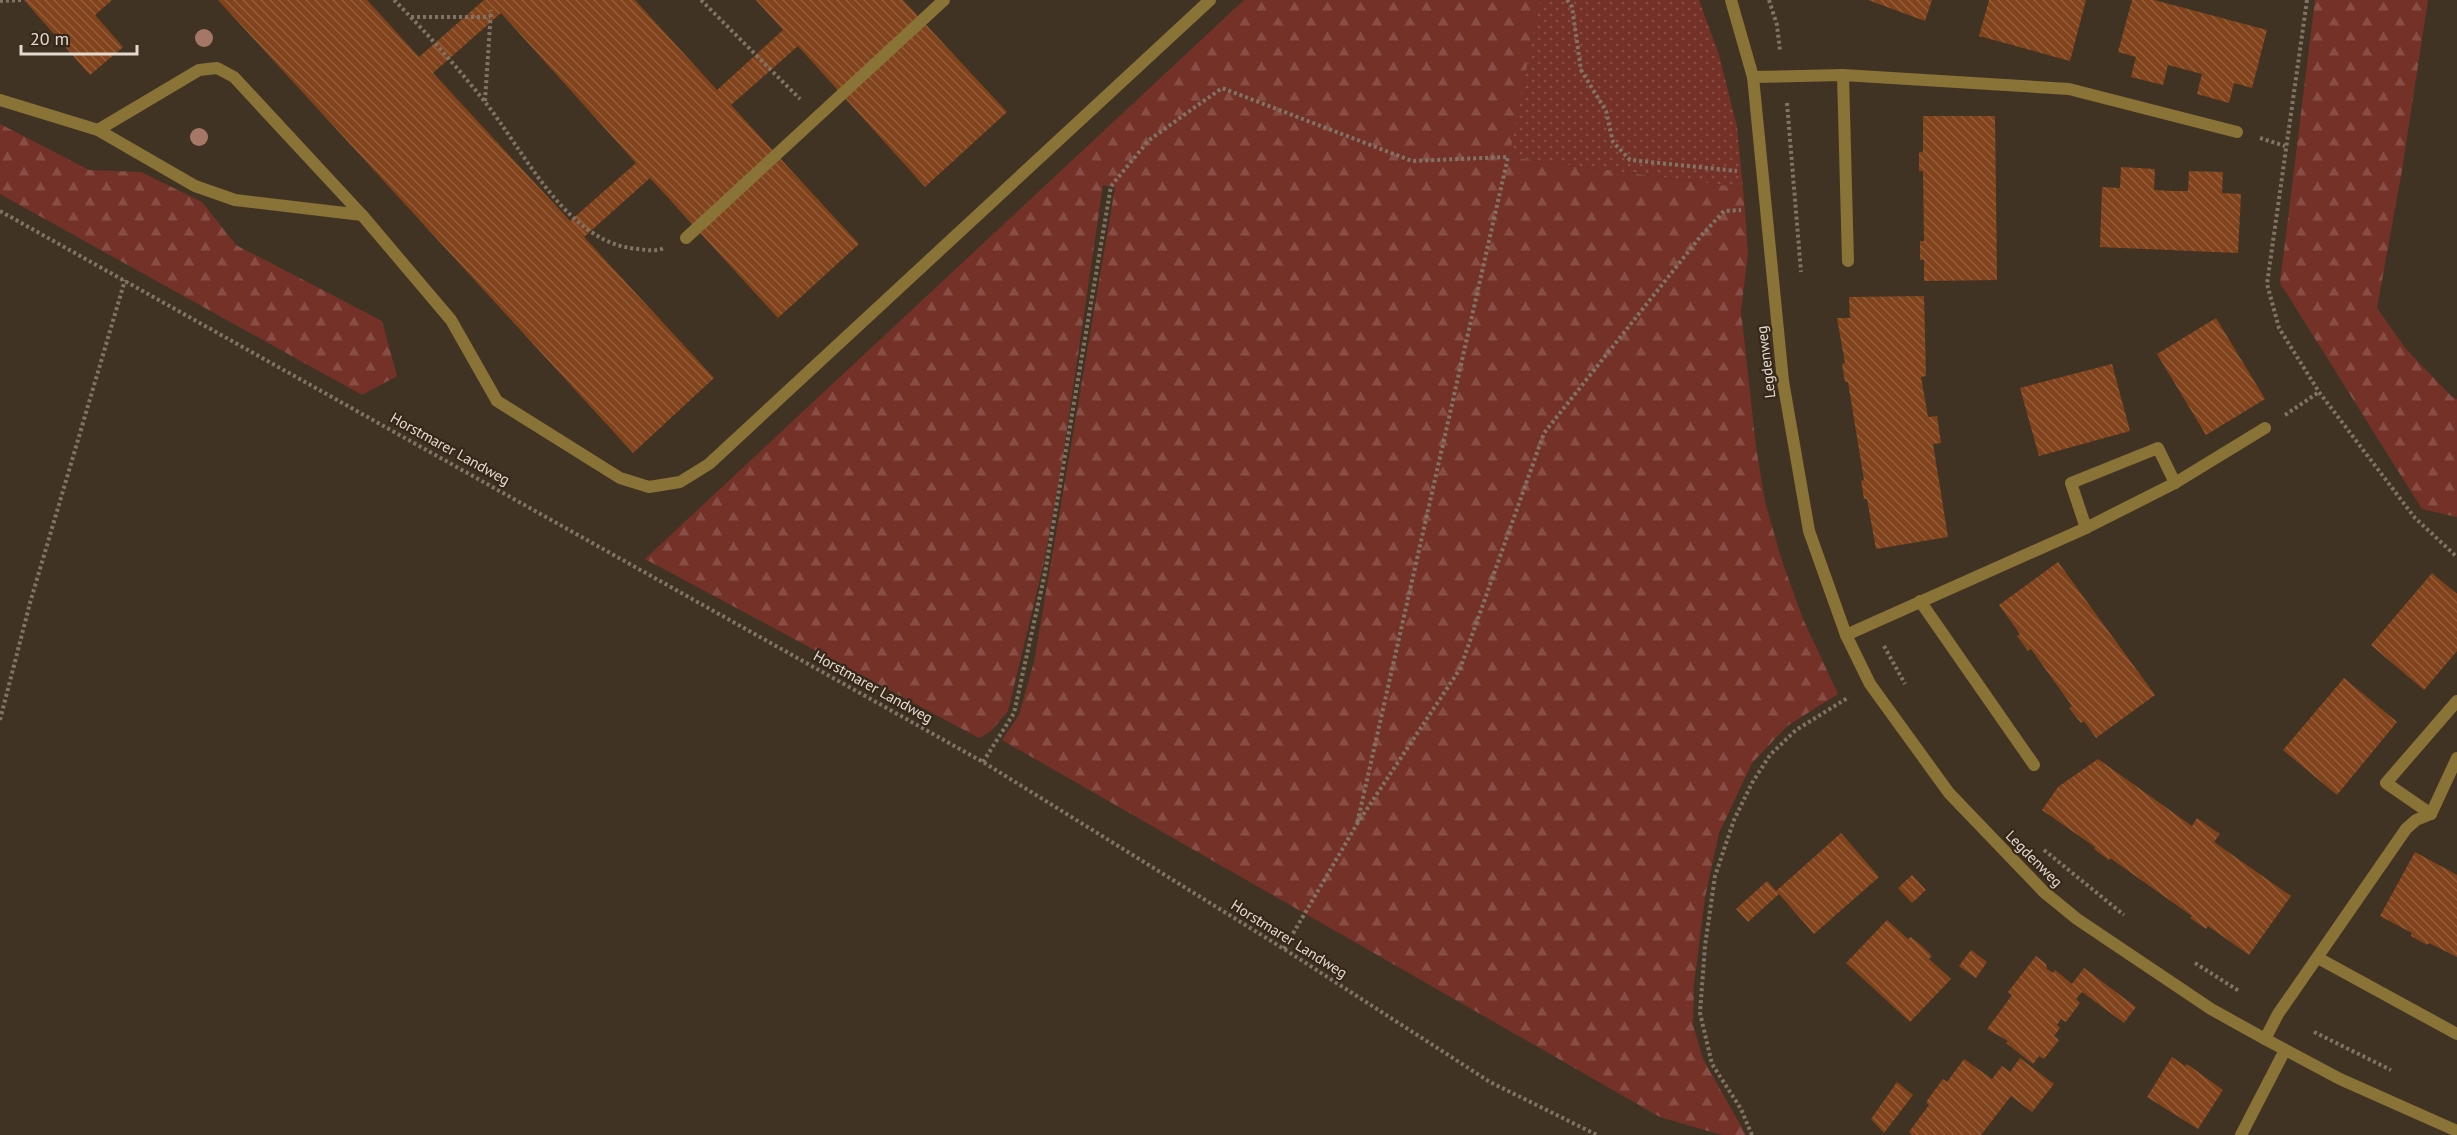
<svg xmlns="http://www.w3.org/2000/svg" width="2457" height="1135" font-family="'PT Sans',sans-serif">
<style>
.grass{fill:url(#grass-dots)}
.forest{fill:url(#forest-firs)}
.building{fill:url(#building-back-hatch);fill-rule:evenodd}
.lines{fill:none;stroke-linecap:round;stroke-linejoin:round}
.path{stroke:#807466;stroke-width:4;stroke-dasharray:3 3;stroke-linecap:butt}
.service{stroke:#897337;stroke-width:12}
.minor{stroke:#897337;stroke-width:12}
.tree{fill:#a67667}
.labels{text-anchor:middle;stroke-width:4.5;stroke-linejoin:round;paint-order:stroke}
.street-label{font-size:15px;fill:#e3dad0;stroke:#362819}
</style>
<defs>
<pattern id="grass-dots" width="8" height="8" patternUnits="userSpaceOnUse" patternTransform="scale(1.5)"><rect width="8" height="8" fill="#743127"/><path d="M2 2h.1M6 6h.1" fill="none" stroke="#884e45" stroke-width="1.8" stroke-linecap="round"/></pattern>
<pattern id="forest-firs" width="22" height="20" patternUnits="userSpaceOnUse" patternTransform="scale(1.5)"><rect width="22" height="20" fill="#743127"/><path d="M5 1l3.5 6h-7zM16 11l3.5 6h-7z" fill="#884e45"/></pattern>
<pattern id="building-back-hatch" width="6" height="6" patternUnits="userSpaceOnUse" patternTransform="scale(1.5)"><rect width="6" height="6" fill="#81431b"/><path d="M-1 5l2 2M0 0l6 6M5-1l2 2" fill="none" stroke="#935e3b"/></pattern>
</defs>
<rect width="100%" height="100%" fill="#413323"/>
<polygon class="grass" points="1540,0 1699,0 1719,55 1737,127 1743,188 1508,157"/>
<g class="forest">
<polygon points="1244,0 1540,0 1509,157 1743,188 1748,253 1741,311 1756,447 1765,502 1782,561 1803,619 1838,694 1787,726 1752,763 1719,833 1705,897 1694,985 1693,1025 1703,1059 1746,1135 1722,1135 1660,1117 1002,740 1019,715 1034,662 1115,188 1103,185 1060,477 1044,562 1008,711 991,731 979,738 645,559"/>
<polygon points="2315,0 2428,0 2402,170 2377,308 2406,349 2452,397 2457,399 2457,517 2422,509 2280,283"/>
<polygon points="0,124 89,170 141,172 202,202 236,245 382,321 397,376 362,395 0,194"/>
</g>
<g class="building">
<polygon points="24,0 112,0 95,15 123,47 90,75"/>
<path d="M218,0H367L419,57L484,0H635L717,90L783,30L756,0H903L1007,112L925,187L798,46L731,105L859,244L778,318L650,178L584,237L714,378L633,453ZM501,13L636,163L570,221L433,73Z"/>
<polygon points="1868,0 1932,0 1925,21"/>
<polygon points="1989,0 2086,0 2070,61 1979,36"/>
<polygon points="2132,0 2154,0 2267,30 2252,88 2234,83 2229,103 2197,94 2202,74 2168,65 2163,85 2131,77 2136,57 2118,52"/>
<polygon points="1923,116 1995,116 1997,280 1924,281 1924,260 1920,260 1920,241 1924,241 1923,171 1919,171 1919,152 1923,152"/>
<polygon points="2121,167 2155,169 2154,190 2172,191 2188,191 2189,171 2223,172 2222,193 2241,194 2238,253 2100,247 2102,187 2120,188"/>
<polygon points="1924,296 1926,376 1921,377 1928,417 1937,416 1941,443 1933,444 1948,537 1876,549 1867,499 1864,499 1861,481 1864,480 1848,382 1845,382 1842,364 1845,363 1837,318 1850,318 1849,297"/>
<polygon points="2216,318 2265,399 2206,435 2157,354"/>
<polygon points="2112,364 2130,431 2039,456 2020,388"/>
<polygon points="2058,562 2155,695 2096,738 2084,721 2081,723 2069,708 2072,706 2031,649 2028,651 2017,636 2020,634 1999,605"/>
<polygon points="2432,573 2457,594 2457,651 2424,690 2371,645"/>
<polygon points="2344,678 2397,722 2337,795 2283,750"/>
<polygon points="2098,759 2192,826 2197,818 2220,834 2214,842 2291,896 2249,955 2208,926 2206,929 2190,918 2192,916 2110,858 2109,860 2094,849 2095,847 2042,810 2058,787"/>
<polygon points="1841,833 1879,877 1814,934 1779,894 1748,922 1736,909 1767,881 1776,891"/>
<polygon points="2415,852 2457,875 2457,957 2429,943 2427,945 2411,936 2412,933 2380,916"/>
<polygon points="1912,875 1926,890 1912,903 1898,888"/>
<polygon points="1887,920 1908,939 1911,937 1922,946 1932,956 1929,959 1951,979 1910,1022 1846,963"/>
<polygon points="1971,950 1987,962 1976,978 1959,966"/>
<polygon points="2036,956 2046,964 2047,969 2053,973 2055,970 2072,984 2084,968 2136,1007 2124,1023 2082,992 2076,999 2080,1003 2066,1022 2061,1019 2057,1025 2060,1028 2054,1036 2059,1040 2044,1059 2039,1056 2033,1064 2006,1043 2008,1041 1987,1029 2012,995 2008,992"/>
<polygon points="2172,1057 2185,1066 2187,1064 2223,1090 2198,1129 2147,1097"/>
<polygon points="2020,1058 2054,1084 2032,1112 2011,1096 1981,1135 1912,1135 1909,1132 1929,1105 1926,1102 1943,1079 1947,1082 1964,1059 1992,1079 2002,1066 2010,1072"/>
<polygon points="1897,1082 1913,1095 1884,1133 1871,1119"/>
</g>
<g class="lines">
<g class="path">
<path d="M394,0C426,32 457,67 485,102C525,152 567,244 638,249C647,250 656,252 664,248"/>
<polyline points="701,0 800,99"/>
<polyline points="1567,0 1572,7 1581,70 1606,111 1613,142 1630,160 1737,171"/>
<polyline points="1769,0 1777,25 1780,51"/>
<polyline points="2307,0 2267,284 2279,328 2319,392 2415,518 2457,557"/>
<polyline points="0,1 22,0"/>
<polyline points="411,17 490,17"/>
<polyline points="485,101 491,10"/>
<polyline points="1787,103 1801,272"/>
<polyline points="2260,138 2285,146"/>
<polyline points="0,211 983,762 1284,949 1490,1082 1597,1135"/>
<polyline points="2285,415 2319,392"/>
<polyline points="1884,646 1905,684"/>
<polyline points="0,720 30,603 125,280"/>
<polyline points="983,762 1014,713 1045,573 1111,186 1149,140 1222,88 1412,161 1508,157 1357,824"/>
<polyline points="2044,850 2124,915"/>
<polyline points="1284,949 1357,824 1460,669 1544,433 1700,237 1724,211 1741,210"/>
<polyline points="2195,963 2239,991"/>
<polyline points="2314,1032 2391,1070"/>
<polyline points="1752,1135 1741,1109 1712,1064 1700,1013 1705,946 1715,876 1734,820 1752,783 1770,755 1796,730 1849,697"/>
</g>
<g class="service">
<polyline points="1843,75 1848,261"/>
<polyline points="1753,77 1843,75 2069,89 2237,132"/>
<polyline points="0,100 98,130 195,186 235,200 362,215"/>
<polyline points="98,130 199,70 217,68 234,77 362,215 451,320 497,401 620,478 649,487 680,482 709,464 1210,0"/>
<polyline points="686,238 944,0"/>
<polyline points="2086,528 2071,483 2158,448 2175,483"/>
<polyline points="1920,601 2034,765"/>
<polyline points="1846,635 2086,528 2175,483 2265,428"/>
<polyline points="2431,814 2386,783 2457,701"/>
<polyline points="2318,958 2457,1034"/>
<polyline points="2265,1039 2278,1014 2406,829 2416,820 2431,814 2457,758"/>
<polyline points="2241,1135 2285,1050"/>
</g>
<polyline class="minor" points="1731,0 1753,77 1783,381 1809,531 1846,635 1870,684 1949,793 2044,892 2077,919 2211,1009 2265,1039 2340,1079 2457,1131"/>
</g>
<g class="tree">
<circle cx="204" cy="38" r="9"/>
<circle cx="199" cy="137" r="9"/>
</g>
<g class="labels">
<g class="street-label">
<text transform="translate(1766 362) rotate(-97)" y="5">Legdenweg</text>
<text transform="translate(450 449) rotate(29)" y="5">Horstmarer Landweg</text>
<text transform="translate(873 687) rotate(29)" y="5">Horstmarer Landweg</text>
<text transform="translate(2034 859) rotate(45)" y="5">Legdenweg</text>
<text transform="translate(1289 939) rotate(32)" y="5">Horstmarer Landweg</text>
</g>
</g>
<path d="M21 45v9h116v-9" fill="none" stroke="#e3dad0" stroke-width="3"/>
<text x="30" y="45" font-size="18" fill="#e3dad0" stroke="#362819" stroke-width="4.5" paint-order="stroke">20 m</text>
</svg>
